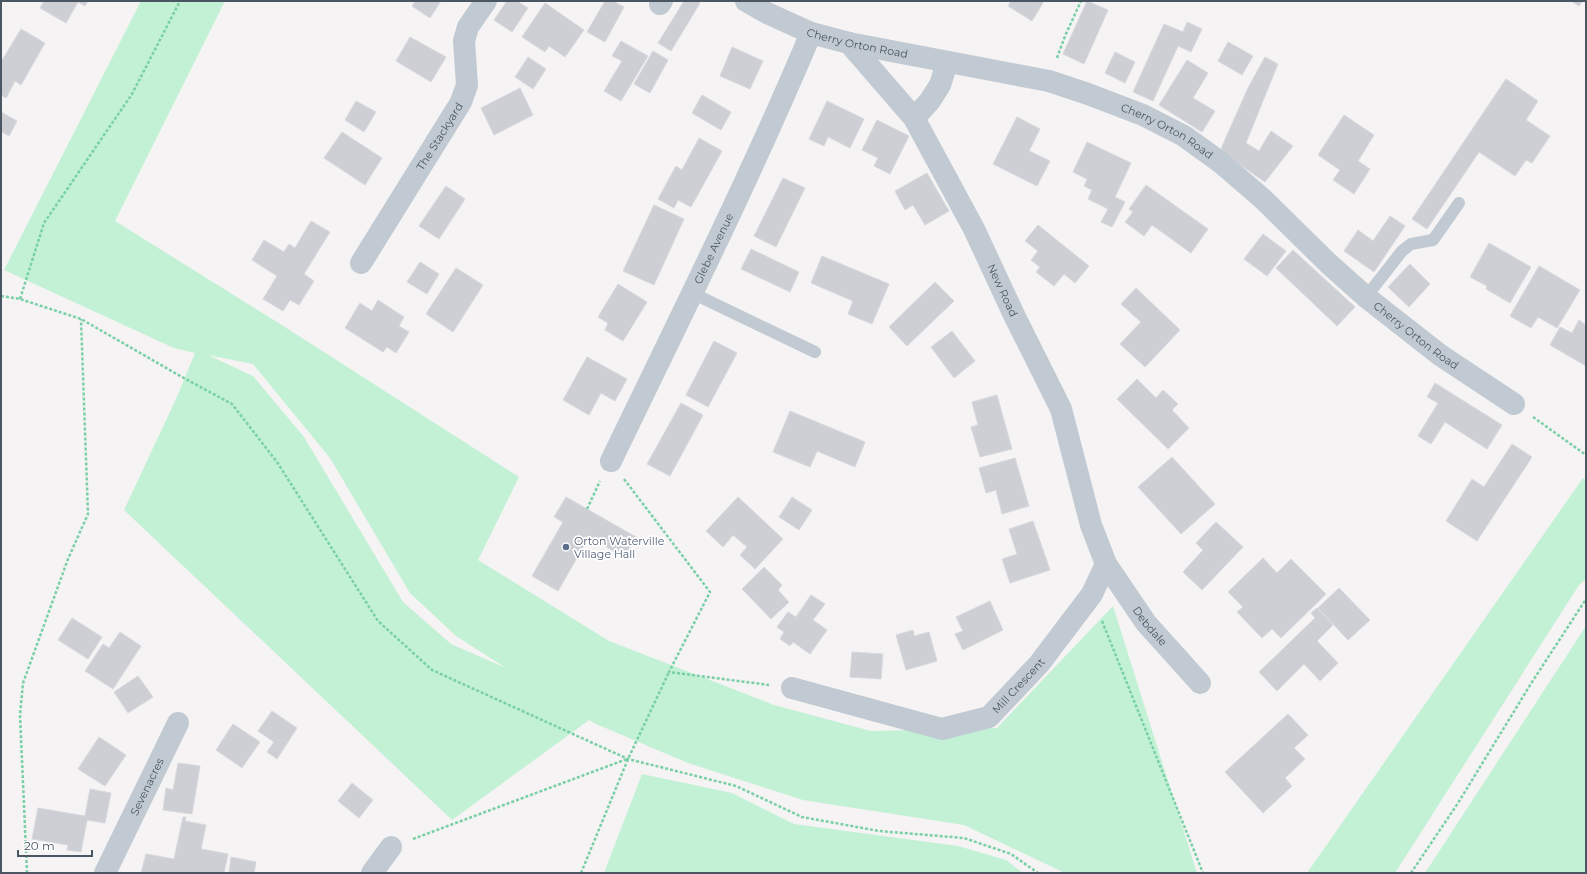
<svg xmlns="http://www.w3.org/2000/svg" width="1587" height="874" font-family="Montserrat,sans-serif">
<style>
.green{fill:#c3f1d5;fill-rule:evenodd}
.building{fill:#cdcfd5;stroke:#d7d9de}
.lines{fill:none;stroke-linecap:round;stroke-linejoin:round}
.path{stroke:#7ad0a6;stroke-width:2.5;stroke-dasharray:3 2;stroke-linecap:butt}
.service{stroke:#c1cad2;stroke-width:12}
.minor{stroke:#c1cad2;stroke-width:22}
.service-dot{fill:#5c6f8a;stroke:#fff;stroke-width:1.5}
.labels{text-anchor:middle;stroke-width:3.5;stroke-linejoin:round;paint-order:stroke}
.street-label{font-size:11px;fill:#4a5661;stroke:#fff}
.service-label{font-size:11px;fill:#4e5e75;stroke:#fff;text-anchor:start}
</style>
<rect width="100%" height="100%" fill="#f5f3f3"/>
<g class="green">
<path d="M141,1H225L115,221L277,322L519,477L478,560L609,641L774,705L871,731L997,728L1113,606L1197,873H1065L964,825L803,800L688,763L596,724L589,720L452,820L124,510L176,399L195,353L174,348L4,270ZM208,355L253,364L330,458L410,593L456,636L506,668L451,644L403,602L304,437L253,376Z"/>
<polygon points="1583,478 1586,480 1586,579 1579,585 1395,873 1307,873"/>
<polygon points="1586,626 1586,873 1425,873"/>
<polygon points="642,774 732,793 794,824 958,846 1006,860 1023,873 604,873"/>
</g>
<g class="building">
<polygon points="44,1 88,1 85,6 78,2 66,23 40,8"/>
<polygon points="415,1 441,1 430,18 412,6"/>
<polygon points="507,1 517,1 528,8 512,32 494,20"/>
<polygon points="605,1 613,1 624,7 605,42 587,32"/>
<polygon points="684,1 698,1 700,3 671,51 658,43"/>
<polygon points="1011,1 1044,1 1032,21 1008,6"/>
<polygon points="1087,1 1108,10 1084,64 1063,54"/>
<polygon points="1571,1 1583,1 1579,6"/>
<polygon points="545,3 584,30 565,57 549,46 545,52 522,37"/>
<polygon points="1187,22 1202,29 1191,52 1178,46 1153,101 1133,92 1164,24 1183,32"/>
<polygon points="21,29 45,43 21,85 15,81 6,98 1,95 1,62"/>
<polygon points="410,37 446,57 431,82 396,61"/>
<polygon points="621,41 648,56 621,101 604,91 622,61 612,56"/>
<polygon points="1228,42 1253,56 1242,75 1218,61"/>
<polygon points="732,47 763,61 750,89 720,76"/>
<polygon points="653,51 668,60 650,93 634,84"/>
<polygon points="1115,52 1135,62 1125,83 1105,73"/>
<polygon points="528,57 546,69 533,89 515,77"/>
<polygon points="1265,57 1278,64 1246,143 1259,151 1271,131 1293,146 1265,182 1220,151 1248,88"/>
<polygon points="1187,60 1208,73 1193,98 1215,111 1202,132 1159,105"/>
<polygon points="1506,79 1538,101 1526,120 1550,136 1532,163 1526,160 1515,176 1479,152 1427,229 1412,219"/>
<polygon points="520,88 533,115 494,135 481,108"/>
<polygon points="702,95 731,112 721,130 692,113"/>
<polygon points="356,101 376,112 364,132 345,120"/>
<polygon points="827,101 864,119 850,148 828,137 824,146 809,139"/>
<polygon points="1,112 17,121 9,136 2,132 1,134"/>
<polygon points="1344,115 1374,135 1358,161 1370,169 1354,194 1333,180 1340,170 1318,155"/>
<polygon points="1017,117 1040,129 1029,151 1050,161 1037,186 993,164"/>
<polygon points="877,120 909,136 890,174 874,166 878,158 862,150"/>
<polygon points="342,132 382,158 365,185 324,158"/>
<polygon points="699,138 722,151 691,207 678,200 674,208 658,199 676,166 682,170"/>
<polygon points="1087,142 1131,163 1115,197 1125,202 1112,227 1101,222 1108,209 1088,199 1092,190 1084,186 1087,179 1073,172"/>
<polygon points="927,173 949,211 925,225 913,205 905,210 895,191"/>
<polygon points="783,178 805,188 776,247 754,236"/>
<polygon points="1146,185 1208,229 1191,253 1152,225 1144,236 1125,222 1133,212 1129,209"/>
<polygon points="446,186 465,199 439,239 419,226"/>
<polygon points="654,205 684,219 654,285 623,271"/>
<polygon points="1390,216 1405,226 1374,272 1344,251 1358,230 1373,241"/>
<polygon points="311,221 330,232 304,274 314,281 299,305 290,300 283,311 263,299 277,276 252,260 264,240 284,252 289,244 295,248"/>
<polygon points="1038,225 1089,266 1075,283 1064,274 1054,286 1036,272 1040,267 1031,260 1038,251 1025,241"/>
<polygon points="1263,234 1286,251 1267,276 1244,259"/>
<polygon points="1489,243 1531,267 1510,303 1486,289 1487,286 1470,277"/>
<polygon points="751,249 799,272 790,292 741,269"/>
<polygon points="1293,250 1355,307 1337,326 1276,268"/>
<polygon points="822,256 889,284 872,324 848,314 853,301 811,283"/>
<polygon points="420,262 439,274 427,294 407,282"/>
<polygon points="1410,264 1430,284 1409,307 1388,287"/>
<polygon points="1539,266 1580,290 1557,328 1538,317 1531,328 1510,316"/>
<polygon points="456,268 483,285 453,332 426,314"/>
<polygon points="935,282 954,301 907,346 889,327"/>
<polygon points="618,284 647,302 623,341 605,330 608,323 598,317"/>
<polygon points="1136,288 1180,330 1145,367 1120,344 1141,322 1121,304"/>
<polygon points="378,300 404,317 399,326 409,332 396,353 387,347 383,352 345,328 360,303 372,311"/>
<polygon points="1579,320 1586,325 1586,366 1550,345 1560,327 1572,333"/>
<polygon points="952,331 975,361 954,378 931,347"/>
<polygon points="714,341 737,353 708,407 686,395"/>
<polygon points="587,357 627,379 615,401 601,393 589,415 563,400"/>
<polygon points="1137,379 1156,398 1163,390 1178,404 1172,410 1189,428 1168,449 1117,399"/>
<polygon points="1435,383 1502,425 1487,449 1445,422 1431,444 1418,436 1438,403 1427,397"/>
<polygon points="997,395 1012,449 980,457 971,427 978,425 972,402"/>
<polygon points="681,403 703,415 670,476 647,464"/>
<polygon points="790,411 865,442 855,467 817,451 810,467 773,452"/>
<polygon points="1512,444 1532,457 1477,541 1446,521 1472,479 1484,487"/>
<polygon points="1172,457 1215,504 1181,534 1138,487"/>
<polygon points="1015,458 1029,506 1002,514 996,490 986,493 979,468"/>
<polygon points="566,497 636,537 624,557 589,537 558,591 532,576 563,522 554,517"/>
<polygon points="738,497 783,539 755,569 740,555 747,547 733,535 723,547 706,531"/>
<polygon points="792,497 812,510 799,530 779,517"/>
<polygon points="1033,521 1050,570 1010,583 1002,559 1017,554 1009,529"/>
<polygon points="1216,522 1243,547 1202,590 1183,572 1203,550 1196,543"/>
<polygon points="1263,558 1277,573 1291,559 1326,594 1281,638 1272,629 1262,638 1237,612 1243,607 1228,592"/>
<polygon points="764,567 782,585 778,590 789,602 771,619 742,589"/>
<polygon points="1339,588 1370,620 1348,640 1318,608"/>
<polygon points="811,595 825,604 813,620 827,630 810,654 793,642 790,646 780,639 784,632 777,627 788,612 796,617"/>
<polygon points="990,601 1003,630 963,650 955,634 963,631 956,617"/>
<polygon points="1317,608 1333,625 1317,641 1338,663 1320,681 1304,664 1277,691 1259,672 1315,618 1311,613"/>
<polygon points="72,618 102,637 88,659 58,640"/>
<polygon points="913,630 914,636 929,632 937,661 906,670 896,635"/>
<polygon points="120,632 141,646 113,689 85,671 103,644 109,648"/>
<polygon points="852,652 883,654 881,679 850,677"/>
<polygon points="138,676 153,697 128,713 114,692"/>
<polygon points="272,711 297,728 277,759 267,752 274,742 258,731"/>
<polygon points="1288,714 1308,735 1294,748 1305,759 1285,778 1292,786 1263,813 1225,772"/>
<polygon points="233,724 260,742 242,768 216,750"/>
<polygon points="99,737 126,755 105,786 78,769"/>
<polygon points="178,763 200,766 192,814 163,810 166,788 173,790"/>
<polygon points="352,783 373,800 359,818 338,801"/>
<polygon points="90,789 111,793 105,823 87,820 81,852 67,850 68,845 32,839 38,808 85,816"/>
<polygon points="183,817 186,817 185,821 206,825 201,849 228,854 224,873 141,873 146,854 174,859"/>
<polygon points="231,857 256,862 254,873 229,873"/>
</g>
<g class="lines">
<g class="path">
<polyline points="1057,58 1065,36 1081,1"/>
<polyline points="1,296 20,299 81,319 182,377 232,404 277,462 378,621 432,670 628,759 736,786 802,817 879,831 964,838 1011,854 1038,873"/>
<polyline points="20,299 44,223 132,94 180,1"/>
<polyline points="1533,417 1586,455"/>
<polyline points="624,479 710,592 669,672 769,685"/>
<polyline points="587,509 600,481"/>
<polyline points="1102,621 1203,873"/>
<polyline points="413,839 627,759"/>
<polyline points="27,873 20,715 23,683 68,559 88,514 81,319"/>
<polyline points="581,873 628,759 669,672"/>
<polyline points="1411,873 1458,803 1532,682 1586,599"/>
</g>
<g class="service">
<polyline points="692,293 815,352"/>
<polyline points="1366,297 1402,251 1411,244 1433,240 1459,203"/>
</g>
<g class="minor">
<path id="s1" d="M746,1L767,13L811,33L849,43L1049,81L1088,94L1143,115L1184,136L1220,162L1263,199L1328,263L1366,297L1440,355L1514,404"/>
<polyline points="660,4 662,1"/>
<path id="s2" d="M849,43L914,118L974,229L1015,317L1061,409L1091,525L1106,564L1146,623L1200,683"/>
<polyline points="914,118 929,102 940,85 947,63"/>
<path id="s3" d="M361,263L461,102L467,85L464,41L468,27L486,1"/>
<path id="s4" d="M611,461C679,320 750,178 811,33"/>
<path id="s5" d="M792,688L942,729L989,717L1039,664L1092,594L1106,564"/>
<path id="s6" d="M105,873L178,723"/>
<polyline points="372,873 391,847"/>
</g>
</g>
<circle class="service-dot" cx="566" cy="547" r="4"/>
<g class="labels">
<g class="street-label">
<text dy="4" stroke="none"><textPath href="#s1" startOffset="120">Cherry Orton Road</textPath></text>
<text dy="4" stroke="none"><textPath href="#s1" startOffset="444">Cherry Orton Road</textPath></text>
<text dy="4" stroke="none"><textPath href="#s3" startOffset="149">The Stackyard</textPath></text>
<text dy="4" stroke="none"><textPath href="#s4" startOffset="236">Glebe Avenue</textPath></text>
<text dy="4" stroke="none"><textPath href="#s2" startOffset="293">New Road</textPath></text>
<text dy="4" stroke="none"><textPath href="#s1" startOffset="768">Cherry Orton Road</textPath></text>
<text dy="4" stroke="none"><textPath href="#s2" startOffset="663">Debdale</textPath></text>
<text dy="4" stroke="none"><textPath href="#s5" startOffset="247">Mill Crescent</textPath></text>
<text dy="4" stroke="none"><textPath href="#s6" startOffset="96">Sevenacres</textPath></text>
</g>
<g class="service-label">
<text x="574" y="545">Orton Waterville<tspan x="574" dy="13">Village Hall</tspan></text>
</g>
</g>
<rect width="1587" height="874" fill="none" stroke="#4a5661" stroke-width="4"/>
<path d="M18 850v6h74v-6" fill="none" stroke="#4a5661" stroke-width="2"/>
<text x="24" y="850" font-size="12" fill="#4a5661" stroke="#ffffff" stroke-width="3" paint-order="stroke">20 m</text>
</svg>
